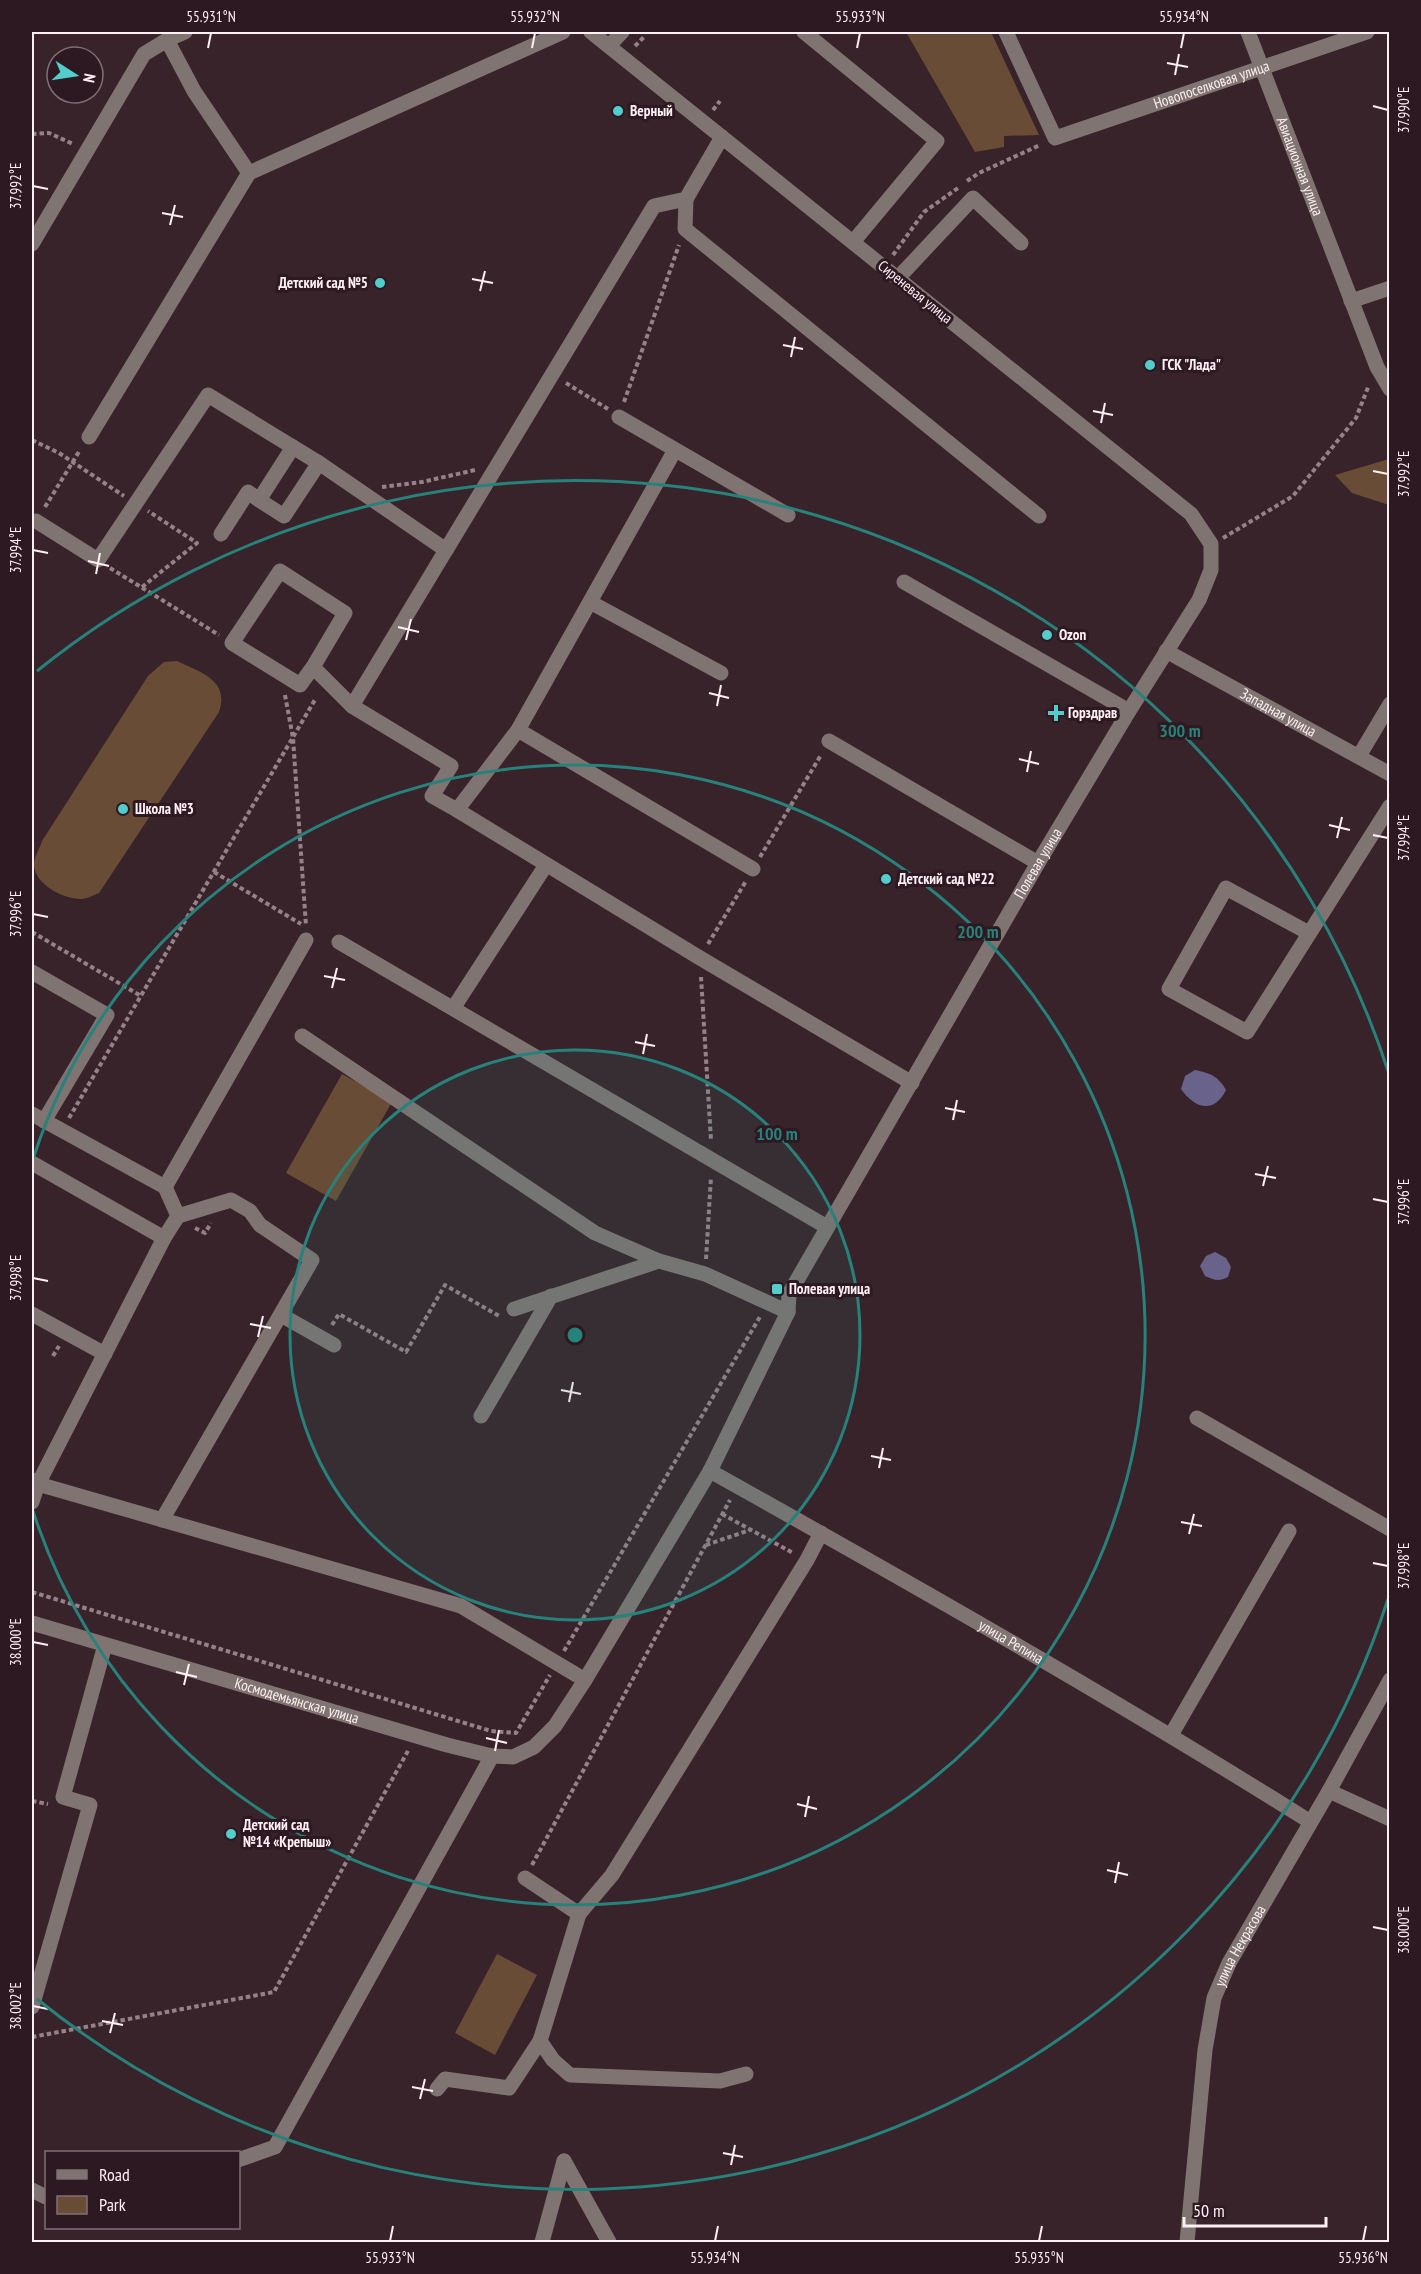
<svg xmlns="http://www.w3.org/2000/svg" width="1421" height="2274" font-family="'PT Sans Narrow',sans-serif">
<style>
.green{fill:#684c35}
.water{fill:#69628b}
.lines{fill:none;stroke-linecap:round;stroke-linejoin:round}
.path{stroke:#948288;stroke-width:4;stroke-dasharray:4.5 3;stroke-linecap:butt}
.minor{stroke:#807472;stroke-width:15}
.ticks{fill:none;stroke:#feeff4;stroke-width:2}
.ring{fill:none;stroke:#27827b;stroke-width:3}
.poi-dot{fill:#52cdcc;stroke:#2d1921;stroke-width:2}
.labels{text-anchor:middle;stroke-width:6;stroke-linejoin:round;paint-order:stroke}
.street-label{font-size:15px;fill:#feeff4;stroke:#2d1921}
.poi-label{font-size:15px;font-weight:bold;fill:#feeff4;stroke:#2d1921;text-anchor:start}
.centre{fill:#27827b;stroke:#2d1921;stroke-width:3}
.ring-label{font-size:18px;text-anchor:middle;font-weight:bold;fill:#27827b;stroke:#2d1921;stroke-width:6;stroke-linejoin:round;paint-order:stroke}
.neatline{fill:none;stroke:#feeff4;stroke-width:2}
.ticks-label{font-size:15px;text-anchor:middle;fill:#feeff4}
</style>
<rect width="100%" height="100%" fill="#38232a"/>
<g class="green">
<polygon points="906,32 991,32 1039,135 1004,136 1004,147 975,152"/>
<polygon points="1389,459 1389,505 1352,493 1335,475"/>
<path d="M177,661C200,672 230,680 219,712L99,893C94,895 87,899 81,899C63,899 34,884 34,864C34,857 40,848 42,841L148,676L164,662Z"/>
<polygon points="342,1074 392,1102 336,1201 286,1173"/>
<polygon points="497,1954 537,1975 495,2055 455,2033"/>
</g>
<g class="water">
<path d="M1195,1070C1210,1073 1218,1076 1226,1090C1214,1114 1195,1109 1181,1089L1185,1076Z"/>
<path d="M1215,1252L1226,1258L1231,1267L1228,1277C1219,1282 1214,1280 1205,1276L1200,1266L1206,1256Z"/>
</g>
<g class="lines">
<g class="path">
<polyline points="635,46 645,36"/>
<polyline points="713,110 720,101"/>
<polyline points="32,134 49,133 73,144"/>
<polyline points="967,181 979,173 1040,145"/>
<polyline points="893,255 924,212 958,188"/>
<polyline points="566,383 608,409"/>
<polyline points="624,402 679,245"/>
<polyline points="32,440 59,453 124,496"/>
<polyline points="382,487 422,482 475,470"/>
<polyline points="45,507 80,450"/>
<polyline points="1223,538 1293,496 1356,418 1369,385"/>
<polyline points="110,568 219,635"/>
<polyline points="142,587 197,543 148,511"/>
<polyline points="285,695 293,738 306,926"/>
<polyline points="760,857 821,755"/>
<polyline points="214,872 301,924"/>
<polyline points="32,932 141,996"/>
<polyline points="708,944 746,881"/>
<polyline points="701,977 711,1140"/>
<polyline points="69,1118 316,698"/>
<polyline points="195,1228 205,1233 211,1223"/>
<polyline points="706,1259 711,1177"/>
<polyline points="332,1325 339,1314 406,1352 445,1285 499,1316"/>
<polyline points="53,1356 59,1346"/>
<polyline points="722,1514 793,1553"/>
<polyline points="706,1545 750,1530"/>
<polyline points="32,1592 491,1731 516,1733 550,1675"/>
<polyline points="564,1651 761,1315"/>
<polyline points="32,1801 48,1804"/>
<polyline points="532,1865 730,1500"/>
<polyline points="32,2037 274,1992 409,1749"/>
</g>
<g class="minor">
<polyline points="804,32 937,141 853,242"/>
<path id="s1" d="M1006,32L1055,138L1367,32"/>
<path id="s2" d="M1248,32L1377,367L1390,389"/>
<polyline points="167,40 194,91 249,173"/>
<polyline points="609,46 622,32"/>
<polyline points="686,199 685,229 1039,516"/>
<polyline points="32,244 144,54 167,40 185,32"/>
<polyline points="898,278 973,198 1021,243"/>
<polyline points="1351,301 1390,288"/>
<polyline points="619,417 788,515"/>
<polyline points="89,437 249,173 563,32"/>
<polyline points="293,447 259,500 284,516 319,463"/>
<polyline points="675,450 518,730 457,810 700,958 912,1083"/>
<polyline points="36,521 98,560 208,395 319,463 446,550 352,706 451,766 432,796 457,810"/>
<polyline points="221,534 248,492 259,500"/>
<polyline points="446,550 654,206 686,199 722,137"/>
<polyline points="904,582 1129,711"/>
<polyline points="590,602 721,673"/>
<path id="s3" d="M1166,651L1390,774"/>
<polyline points="313,667 300,685 232,643 280,571 345,613 313,667 352,706"/>
<polyline points="518,730 753,869"/>
<polyline points="829,741 1038,863"/>
<polyline points="1359,756 1390,704"/>
<polyline points="1309,933 1226,888 1169,989 1247,1032 1390,806"/>
<polyline points="339,942 827,1227"/>
<polyline points="32,972 107,1015 44,1121"/>
<polyline points="454,1007 546,865"/>
<polyline points="302,1036 595,1233 659,1261"/>
<polyline points="32,1114 165,1187 178,1216"/>
<polyline points="32,1163 164,1238"/>
<polyline points="165,1187 306,940"/>
<polyline points="514,1309 659,1261 705,1274 788,1312"/>
<polyline points="32,1314 105,1354"/>
<polyline points="281,1315 334,1345"/>
<polyline points="481,1416 551,1296"/>
<polyline points="1197,1418 1390,1529"/>
<path id="s4" d="M710,1471C912,1584 1113,1698 1309,1821"/>
<polyline points="32,1480 38,1484 461,1606 585,1680"/>
<polyline points="32,1502 38,1484 164,1238 178,1216 231,1200 250,1211 260,1225 312,1260 162,1520"/>
<path id="s5" d="M32,1623L447,1745L492,1756L513,1757L534,1747L555,1726L585,1680L710,1471L788,1312L789,1294L1038,863L1129,711L1199,600L1211,570V544L1191,514L591,32"/>
<polyline points="1171,1735 1289,1531"/>
<polyline points="1329,1791 1390,1819"/>
<polyline points="525,1878 579,1914 612,1875 807,1560 821,1533"/>
<polyline points="579,1914 540,2041 553,2060 570,2075 720,2081 746,2074"/>
<polyline points="32,2007 90,1805 63,1797 105,1645"/>
<polyline points="437,2089 445,2079 509,2088 540,2041"/>
<polyline points="238,2160 275,2147 492,1756"/>
<polyline points="564,2161 609,2242"/>
<polyline points="32,2190 46,2197"/>
<polyline points="542,2242 564,2161"/>
<path id="s6" d="M1187,2242L1205,2050L1214,1998L1229,1963L1329,1791L1390,1680"/>
</g>
</g>
<path class="ticks" d="M208,48L211,33M532,48L535,33M857,48L860,33M1181,48L1184,33M1167,63L1188,67M1175,75L1179,54M1373,106L1388,110M33,186L48,189M162,213L183,217M170,225L175,205M472,279L493,283M480,291L485,271M783,345L803,349M791,357L795,337M1093,411L1113,415M1101,423L1105,403M1373,471L1388,474M33,550L48,553M88,561L109,566M96,574L100,553M398,627L419,632M406,640L411,619M709,693L729,698M717,706L721,685M1019,759L1039,764M1027,772L1031,751M1329,825L1350,830M1373,835L1388,838M1337,838L1342,817M33,914L48,917M324,976L345,980M332,988L337,968M635,1042L655,1046M643,1054L647,1034M945,1108L965,1112M953,1120L957,1100M1255,1174L1276,1178M1263,1186L1268,1166M1373,1199L1388,1202M33,1278L48,1281M250,1324L271,1328M258,1337L263,1316M561,1390L581,1394M569,1402L573,1382M871,1456L891,1460M879,1468L883,1448M1181,1522L1202,1526M1189,1534L1194,1514M1373,1563L1388,1566M33,1642L48,1645M176,1672L197,1677M184,1685L189,1664M486,1738L507,1743M495,1751L499,1730M797,1804L817,1809M805,1817L809,1796M1107,1870L1128,1875M1115,1883L1119,1862M1373,1927L1388,1930M33,2006L48,2009M102,2021L123,2025M110,2033L115,2013M412,2087L433,2091M420,2099L425,2079M723,2153L743,2157M731,2165L735,2145M390,2241L393,2226M715,2241L718,2226M1039,2241L1042,2226M1363,2241L1366,2226"/>
<circle cx="575" cy="1335" r="285" fill="#27827b" fill-opacity=".12"/>
<g class="ring">
<circle cx="575" cy="1335" r="285"/>
<path d="M33 1159A570 570 0 1 1 33 1511"/>
<path d="M1388 1599A855 855 0 0 1 37 1999M37 671A855 855 0 0 1 1388 1071"/>
</g>
<g class="poi-dot">
<circle cx="618" cy="111" r="6"/>
<circle cx="380" cy="283" r="6"/>
<circle cx="1150" cy="365" r="6"/>
<circle cx="1047" cy="635" r="6"/>
<path d="M1053 704h6v6h6v6h-6v6h-6v-6h-6v-6h6z"/>
<circle cx="123" cy="809" r="6"/>
<circle cx="886" cy="879" r="6"/>
<rect x="771" y="1283" width="12" height="12" rx="3"/>
<circle cx="231" cy="1834" r="6"/>
</g>
<g class="labels">
<g class="street-label">
<text dy="5" stroke="none"><textPath href="#s1" startOffset="282">Новопоселковая улица</textPath></text>
<text dy="5" stroke="none"><textPath href="#s2" startOffset="144">Авиационная улица</textPath></text>
<text transform="translate(915 292) rotate(39)" y="5">Сиреневая улица</text>
<text dy="5" stroke="none"><textPath href="#s3" startOffset="128">Западная улица</textPath></text>
<text dy="5" stroke="none"><textPath href="#s5" startOffset="1544">Полевая улица</textPath></text>
<text dy="5" stroke="none"><textPath href="#s4" startOffset="346">улица Репина</textPath></text>
<text dy="5" stroke="none"><textPath href="#s5" startOffset="276">Космодемьянская улица</textPath></text>
<text dy="5" stroke="none"><textPath href="#s6" startOffset="304">улица Некрасова</textPath></text>
</g>
<g class="poi-label">
<text x="630" y="116">Верный</text>
<text x="368" y="288" text-anchor="end">Детский сад №5</text>
<text x="1162" y="370">ГСК "Лада"</text>
<text x="1059" y="640">Ozon</text>
<text x="1068" y="718">Горздрав</text>
<text x="135" y="814">Школа №3</text>
<text x="898" y="884">Детский сад №22</text>
<text x="789" y="1294">Полевая улица</text>
<text x="243" y="1830">Детский сад<tspan x="243" dy="17">№14 «Крепыш»</tspan></text>
</g>
</g>
<circle cx="575" cy="1335" r="9" class="centre"/>
<g class="ring-label">
<text x="1180" y="737">300 m</text>
<text x="978" y="938">200 m</text>
<text x="777" y="1140">100 m</text>
</g>
<rect width="1421" height="2274" fill="none" stroke="#2d1921" stroke-width="66"/>
<rect x="45" y="2151" width="195" height="78" fill="#2d1921" stroke="#816f75" stroke-width="1.5"/>
<rect x="57" y="2170" width="30" height="9" fill="#807472" stroke="#816f75" stroke-width="1.5"/>
<text x="99" y="2181" font-size="18" fill="#feeff4">Road</text>
<rect x="57" y="2196" width="30" height="18" fill="#684c35" stroke="#816f75" stroke-width="1.5"/>
<text x="99" y="2211" font-size="18" fill="#feeff4">Park</text>
<g transform="translate(75 75) rotate(102)"><circle r="28" fill="#2d1921" stroke="#816f75" stroke-width="1.5"/>
<path d="M0-4.5L10 22L0 15L-10 22Z" fill="#52cdcc"/>
<text y="-9" font-size="16" font-weight="bold" text-anchor="middle" fill="#feeff4">N</text>
</g>
<path d="M1184 2217v9h142v-9" fill="none" stroke="#feeff4" stroke-width="3"/>
<text x="1193" y="2217" font-size="18" fill="#feeff4" stroke="#2d1921" stroke-width="4.5" paint-order="stroke">50 m</text>
<rect x="33" y="33" width="1355" height="2208" class="neatline"/>
<g class="ticks-label">
<text x="211" y="22">55.931°N</text>
<text x="535" y="22">55.932°N</text>
<text x="860" y="22">55.933°N</text>
<text x="1184" y="22">55.934°N</text>
<text transform="translate(1404 110) rotate(-90)" y="5">37.990°E</text>
<text transform="translate(16 186) rotate(-90)" y="5">37.992°E</text>
<text transform="translate(1404 474) rotate(-90)" y="5">37.992°E</text>
<text transform="translate(16 550) rotate(-90)" y="5">37.994°E</text>
<text transform="translate(1404 838) rotate(-90)" y="5">37.994°E</text>
<text transform="translate(16 914) rotate(-90)" y="5">37.996°E</text>
<text transform="translate(1404 1202) rotate(-90)" y="5">37.996°E</text>
<text transform="translate(16 1278) rotate(-90)" y="5">37.998°E</text>
<text transform="translate(1404 1566) rotate(-90)" y="5">37.998°E</text>
<text transform="translate(16 1642) rotate(-90)" y="5">38.000°E</text>
<text transform="translate(1404 1930) rotate(-90)" y="5">38.000°E</text>
<text transform="translate(16 2006) rotate(-90)" y="5">38.002°E</text>
<text x="390" y="2263">55.933°N</text>
<text x="715" y="2263">55.934°N</text>
<text x="1039" y="2263">55.935°N</text>
<text x="1363" y="2263">55.936°N</text>
</g>
</svg>
